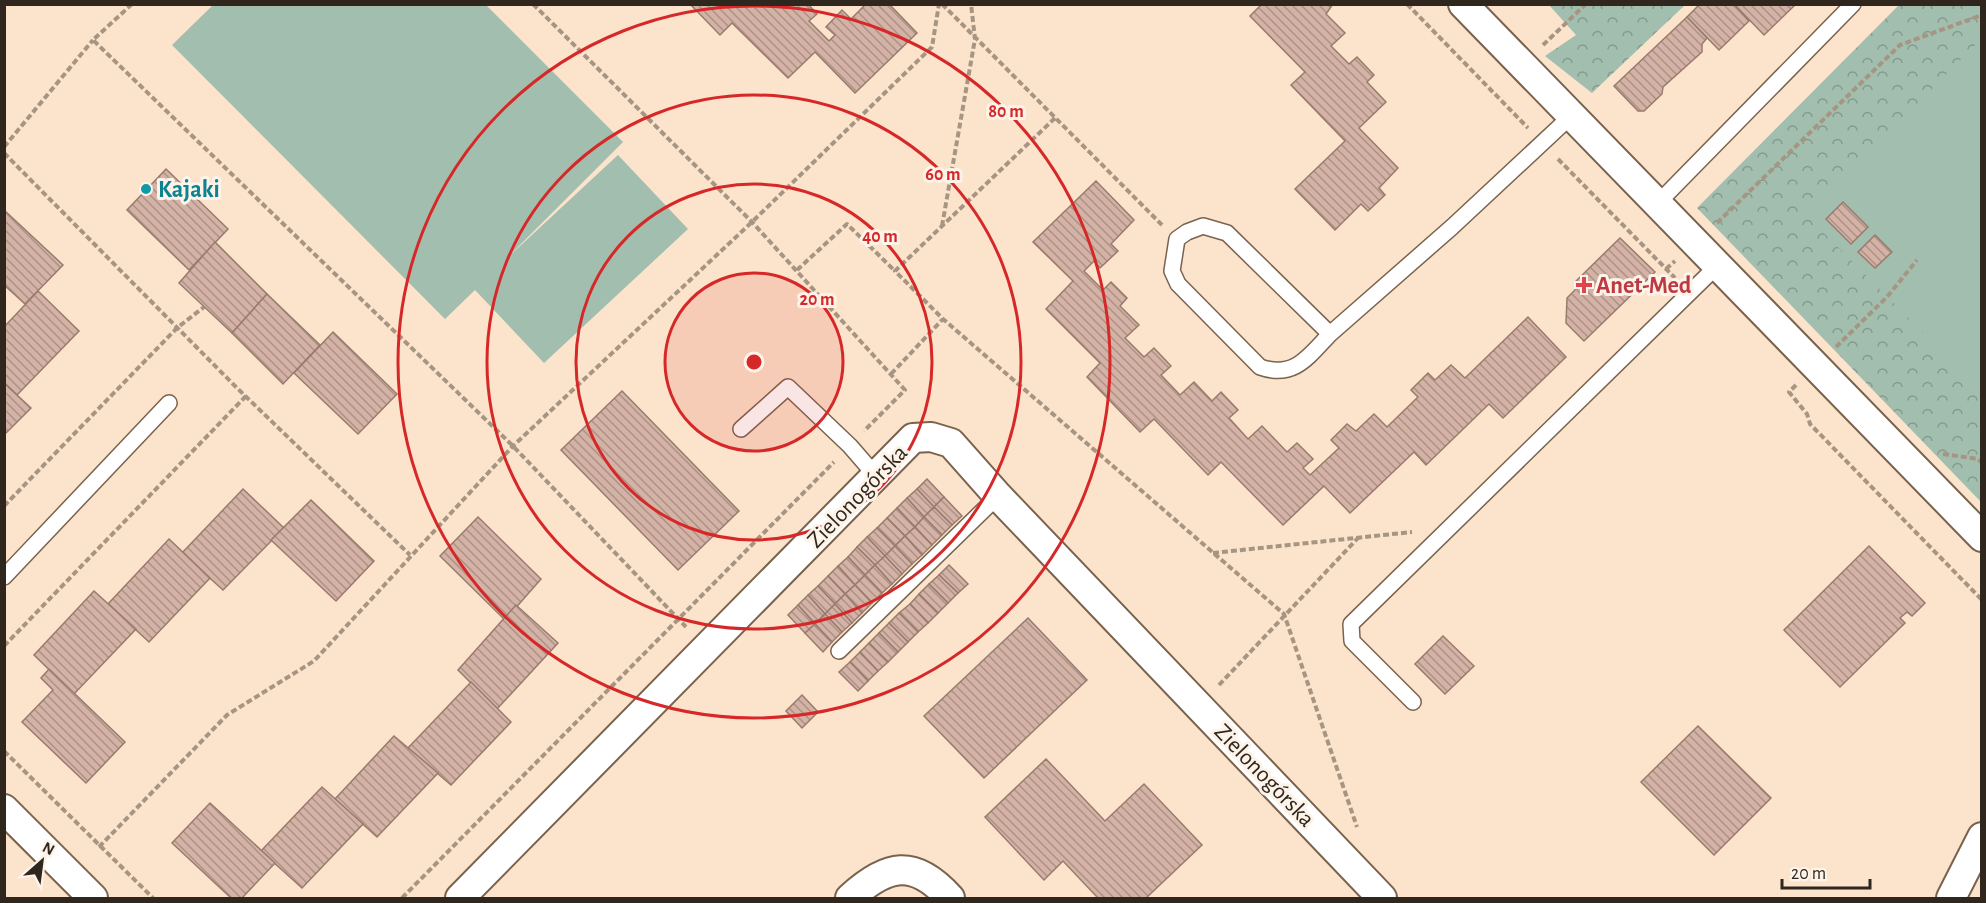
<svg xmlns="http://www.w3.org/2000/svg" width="1986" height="903" font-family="'Alegreya Sans',sans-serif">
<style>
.park{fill:url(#park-crowns)}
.pitch{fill:#a2beae}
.building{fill:url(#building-back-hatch);stroke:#997b6e;stroke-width:1.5}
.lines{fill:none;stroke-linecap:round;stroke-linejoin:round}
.service-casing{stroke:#79634e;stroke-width:18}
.minor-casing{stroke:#79634e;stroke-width:32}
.path{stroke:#a79583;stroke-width:4;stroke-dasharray:6 3;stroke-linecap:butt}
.service{stroke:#fff;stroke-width:15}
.minor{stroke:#fff;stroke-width:28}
.ring{fill:none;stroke:#d62828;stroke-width:3}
.culture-dot{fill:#0f9aa8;stroke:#fdf3e9;stroke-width:2}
.health-dot{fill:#e0444e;stroke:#fdf3e9;stroke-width:2}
.labels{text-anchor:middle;stroke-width:6;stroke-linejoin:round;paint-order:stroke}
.culture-label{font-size:24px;font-weight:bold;fill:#0d838f;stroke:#fdf3e9;text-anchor:start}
.health-label{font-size:24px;font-weight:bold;fill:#be3a42;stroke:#fdf3e9;text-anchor:start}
.street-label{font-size:24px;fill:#2f261d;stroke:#fdf3e9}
.centre{fill:#d62828;stroke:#fdf3e9;stroke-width:3}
.ring-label{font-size:18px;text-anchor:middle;font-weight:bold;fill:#d62828;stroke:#fdf3e9;stroke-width:6;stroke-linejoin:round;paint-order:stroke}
</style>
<defs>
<pattern id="park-crowns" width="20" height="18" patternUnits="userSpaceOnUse" patternTransform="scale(1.5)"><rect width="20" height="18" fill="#a2beae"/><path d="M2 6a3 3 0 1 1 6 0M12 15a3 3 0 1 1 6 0" fill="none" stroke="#849a8d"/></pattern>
<pattern id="building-back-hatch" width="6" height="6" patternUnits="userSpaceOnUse" patternTransform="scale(1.5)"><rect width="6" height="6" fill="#d4b3a6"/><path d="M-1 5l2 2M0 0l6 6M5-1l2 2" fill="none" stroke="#ac9187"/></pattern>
</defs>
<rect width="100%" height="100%" fill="#fce3cb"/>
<g class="park">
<polygon points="1549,5 1685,5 1592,93 1545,56 1576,35"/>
<polygon points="1899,5 1981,5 1981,502 1697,208"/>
</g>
<g class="pitch">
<polygon points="213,5 486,5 623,142 506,259 618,155 688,229 544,363 475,290 445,319 172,45"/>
<polygon points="1981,39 1981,391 1807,216"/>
</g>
<g class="building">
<polygon points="690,4 808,4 817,14 809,21 829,41 835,35 826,27 842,10 851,19 866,4 889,4 917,33 855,93 815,52 788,78 732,23 720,35"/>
<polygon points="1262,4 1333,4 1326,14 1345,33 1331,46 1349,64 1357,57 1374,75 1367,82 1386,102 1359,128 1398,168 1379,188 1385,195 1368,211 1361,204 1335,230 1295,189 1345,141 1291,85 1305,72 1250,16"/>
<polygon points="1700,4 1734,4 1749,21 1719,50 1687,17"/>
<polygon points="1734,4 1796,4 1764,35"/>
<polygon points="1687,17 1707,38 1702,44 1702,52 1663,87 1662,94 1644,111 1638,111 1614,86"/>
<polygon points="166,169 228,229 189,270 127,210"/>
<polygon points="1096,181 1134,220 1111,244 1118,251 1100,268 1094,261 1084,271 1103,290 1111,282 1127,298 1120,306 1139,325 1125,338 1144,357 1154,348 1171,366 1161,375 1180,395 1194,382 1212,401 1221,392 1238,410 1229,418 1248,439 1262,426 1287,452 1297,443 1313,459 1303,468 1310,475 1339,448 1331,440 1347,424 1356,431 1374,414 1387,427 1418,397 1411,390 1428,373 1435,380 1451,365 1465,378 1528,317 1566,357 1503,418 1489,404 1426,465 1414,452 1350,513 1324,486 1283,525 1221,462 1208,475 1154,419 1140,432 1087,377 1100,363 1046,309 1073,281 1033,242"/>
<polygon points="1843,202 1868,227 1851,244 1826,219"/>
<polygon points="4,210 63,265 25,304 4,285"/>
<polygon points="1875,235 1892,252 1875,268 1858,252"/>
<polygon points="1620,238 1655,272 1584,341 1566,323 1567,298 1575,290 1576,281"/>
<polygon points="215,242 267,294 232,333 179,283"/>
<polygon points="38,291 79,331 17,395 4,383 4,327"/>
<polygon points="267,294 320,345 283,384 232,333"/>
<polygon points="333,332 397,394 358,434 294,373"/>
<polygon points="4,383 31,408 4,435"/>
<polygon points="622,391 739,511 678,570 561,450"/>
<polygon points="927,479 944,497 934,507 917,489"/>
<polygon points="243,489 284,528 223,590 182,553"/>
<polygon points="917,489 934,507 924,517 907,498"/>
<polygon points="944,497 962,516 952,525 934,507"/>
<polygon points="907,498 924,517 915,527 897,508"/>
<polygon points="311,500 374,561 336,601 271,540"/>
<polygon points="934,507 952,525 942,535 924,517"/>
<polygon points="897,508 915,527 905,536 887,518"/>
<polygon points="478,517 541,579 505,620 440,556"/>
<polygon points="924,517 942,535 932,545 915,527"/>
<polygon points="887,518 905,536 895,546 877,528"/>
<polygon points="915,527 932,545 922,555 905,536"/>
<polygon points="877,528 895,546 885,556 867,537"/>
<polygon points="905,536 922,555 912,564 895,546"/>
<polygon points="867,537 885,556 875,565 857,547"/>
<polygon points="169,539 210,578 149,642 108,604"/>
<polygon points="895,546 912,564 902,574 885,556"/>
<polygon points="1869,546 1925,603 1912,616 1907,612 1900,618 1905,623 1840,687 1784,630"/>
<polygon points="857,547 875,565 865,575 848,557"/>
<polygon points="885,556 902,574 892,584 875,565"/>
<polygon points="848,557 865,575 855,585 838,566"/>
<polygon points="875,565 892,584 882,593 865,575"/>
<polygon points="949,565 968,584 958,593 939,575"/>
<polygon points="838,566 855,585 845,594 828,576"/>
<polygon points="865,575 882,593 872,603 855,585"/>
<polygon points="939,575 958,593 948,603 929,584"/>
<polygon points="828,576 845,594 835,604 818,586"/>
<polygon points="929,584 948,603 938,613 919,594"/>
<polygon points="855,585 872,603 862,613 845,594"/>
<polygon points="818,586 835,604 825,614 808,595"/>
<polygon points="94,591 136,629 74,694 34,655"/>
<polygon points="845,594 862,613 852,623 835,604"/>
<polygon points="919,594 938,613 928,623 910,604"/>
<polygon points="808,595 825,614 815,624 798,605"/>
<polygon points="835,604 852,623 842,632 825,614"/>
<polygon points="910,604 928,623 918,632 899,613"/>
<polygon points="516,605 558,643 497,709 458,670"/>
<polygon points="798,605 815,624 805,633 788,615"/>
<polygon points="899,613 918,632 908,642 889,623"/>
<polygon points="825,614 842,632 832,642 815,624"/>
<polygon points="1028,618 1087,680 984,778 924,716"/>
<polygon points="889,623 908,642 898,652 879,633"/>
<polygon points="815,624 832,642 823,652 805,633"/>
<polygon points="879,633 898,652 888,662 869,643"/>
<polygon points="1443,636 1474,666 1445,694 1415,664"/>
<polygon points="869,643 888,662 878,671 860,652"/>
<polygon points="860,652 878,671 868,681 850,662"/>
<polygon points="850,662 868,681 858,691 839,672"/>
<polygon points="49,669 125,742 86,783 22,722 53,690 41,678"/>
<polygon points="471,682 511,722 451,785 408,748"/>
<polygon points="802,695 818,712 802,728 786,711"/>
<polygon points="1698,726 1771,798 1714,855 1641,782"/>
<polygon points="394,736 438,773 377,837 335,799"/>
<polygon points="1046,759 1105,821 1144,784 1202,845 1146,898 1098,898 1063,861 1044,880 985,817"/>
<polygon points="322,787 363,824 302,888 261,851"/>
<polygon points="210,803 275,863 242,898 231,898 172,843"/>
</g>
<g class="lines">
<defs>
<g id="service">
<polyline points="1656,205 1853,4"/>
<path d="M1330,334C1308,357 1294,379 1260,367L1178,284L1172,271L1177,239L1187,232L1203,226L1227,233L1330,334L1452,227L1570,117"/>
<polyline points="741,429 788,387 850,446 876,476"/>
<polyline points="4,577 169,403"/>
<polyline points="839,651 998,496"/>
<polyline points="1413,702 1352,641 1351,624 1717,266"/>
</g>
<g id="minor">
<polyline points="1463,4 1982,537"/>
<polyline points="4,809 93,898"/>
<polyline points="460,898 913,438 931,437 951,443 998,496 1382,898"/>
<path d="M850,898C887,864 914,858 950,898"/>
<polyline points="1951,898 1982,837"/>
</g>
</defs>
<use href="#service" class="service-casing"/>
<use href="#minor" class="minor-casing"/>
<g class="path">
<polyline points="132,4 93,40 513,446 686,627"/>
<polyline points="533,4 752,222 905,390 864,431"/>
<polyline points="845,4 847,4"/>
<polyline points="942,4 1162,225"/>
<polyline points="1407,4 1528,128"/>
<polyline points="1543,45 1586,4"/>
<polyline points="1055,118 895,271 943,319 1284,614 1357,827"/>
<polyline points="4,147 93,40"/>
<polyline points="4,153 236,387 410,555"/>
<polyline points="1558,159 1675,278"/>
<polyline points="1717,223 1900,45 1982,15"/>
<polyline points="942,226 975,39 971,4"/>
<polyline points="1666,269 1675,261"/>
<polyline points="797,270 847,224 895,271"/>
<polyline points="1836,347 1887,297 1917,260"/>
<polyline points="891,374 943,319"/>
<polyline points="1796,385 1789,392 1807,414 1810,424 1982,600"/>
<polyline points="1943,454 1978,459 1982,463"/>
<polyline points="4,506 177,328 204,307"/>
<polyline points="1213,553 1412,532"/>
<polyline points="4,646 246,396"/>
<polyline points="1219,685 1358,538"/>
<polyline points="4,751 153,898"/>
<polyline points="99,847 227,715 314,661 513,446 752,222 932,47 939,4"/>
<polyline points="402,898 834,462"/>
</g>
<use href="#service" class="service"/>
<use href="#minor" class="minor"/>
</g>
<circle cx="754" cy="362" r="89" fill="#d62828" fill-opacity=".12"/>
<g class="ring">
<circle cx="754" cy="362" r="89"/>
<circle cx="754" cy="362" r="178"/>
<circle cx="754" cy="362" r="267"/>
<circle cx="754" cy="362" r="356"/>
</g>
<circle class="culture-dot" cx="146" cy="189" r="6"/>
<path class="health-dot" d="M1581 276h6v6h6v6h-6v6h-6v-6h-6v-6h6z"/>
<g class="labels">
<g class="culture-label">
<text x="158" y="197">Kajaki</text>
</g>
<g class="health-label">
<text x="1596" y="293">Anet-Med</text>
</g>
<g class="street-label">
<text transform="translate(857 496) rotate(-46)" y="8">Zielonogórska</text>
<text transform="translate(1265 775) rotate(46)" y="8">Zielonogórska</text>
</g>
</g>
<circle cx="754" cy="362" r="9" class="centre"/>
<g class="ring-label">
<text x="1006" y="117">80 m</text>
<text x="943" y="180">60 m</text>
<text x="880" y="242">40 m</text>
<text x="817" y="305">20 m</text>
</g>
<rect width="1986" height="903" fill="none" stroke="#2f261d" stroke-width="12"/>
<g transform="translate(42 861) rotate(28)" stroke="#fdf3e9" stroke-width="4.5" paint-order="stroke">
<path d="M0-4.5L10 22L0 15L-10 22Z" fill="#2f261d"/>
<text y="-9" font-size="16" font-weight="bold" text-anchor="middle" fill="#2f261d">N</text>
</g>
<path d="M1782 879v9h88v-9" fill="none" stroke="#2f261d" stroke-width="3"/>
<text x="1791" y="879" font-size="18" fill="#2f261d" stroke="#fdf3e9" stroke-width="4.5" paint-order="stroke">20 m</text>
</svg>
